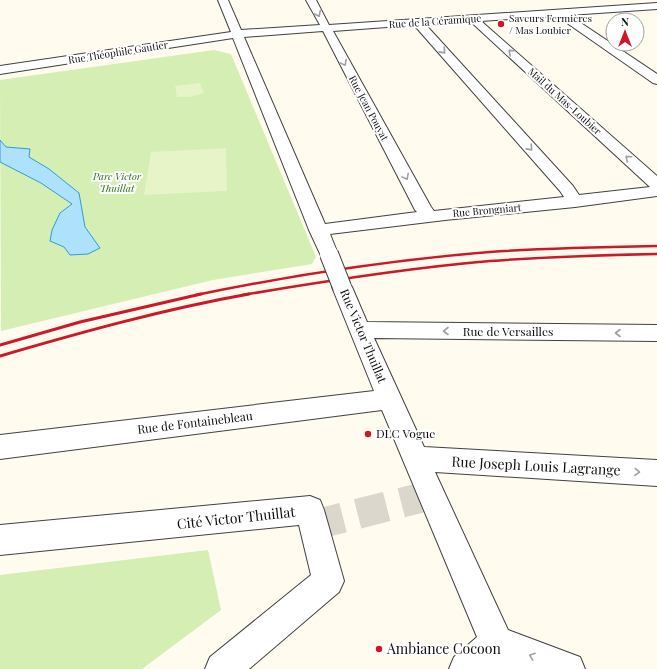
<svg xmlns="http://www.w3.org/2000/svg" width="657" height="669" font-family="'Playfair Display',serif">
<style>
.green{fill:#d4eeb4}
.pitch{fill:#e6f4c7}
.water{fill:#aee2fc;stroke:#2e9cdb}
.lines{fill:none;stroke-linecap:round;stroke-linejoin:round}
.street-tunnel{stroke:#dbd7cd;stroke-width:30;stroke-dasharray:30 15;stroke-linecap:butt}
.street-casing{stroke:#414141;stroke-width:2}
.street{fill:#fff;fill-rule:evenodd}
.rail-far1{stroke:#cd1827;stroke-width:2.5}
.rail{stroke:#cd1827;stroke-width:3}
.street-bridge-casing{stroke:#414141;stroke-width:20;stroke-linecap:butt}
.street-bridge{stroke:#fff;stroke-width:18}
.oneway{stroke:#9f9f9f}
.poi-dot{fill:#cd1827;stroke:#fff;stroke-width:1.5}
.labels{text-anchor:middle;stroke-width:4;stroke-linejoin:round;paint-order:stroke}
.far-poi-label{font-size:10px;fill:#0e0e0e;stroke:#fff;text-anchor:start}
.far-street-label{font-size:10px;fill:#0e0e0e;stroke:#fff}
.far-park-label{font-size:10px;font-style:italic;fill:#2c6d17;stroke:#fff}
.street-label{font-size:12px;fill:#0e0e0e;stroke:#fff}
.poi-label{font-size:12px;fill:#0e0e0e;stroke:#fff;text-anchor:start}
.near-street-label{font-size:14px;fill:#0e0e0e;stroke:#fff}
.near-poi-label{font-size:14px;fill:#0e0e0e;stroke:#fff;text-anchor:start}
</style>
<rect width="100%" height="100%" fill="#fffbef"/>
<g class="green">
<polygon points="214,50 231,54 316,257 312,264 213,280 1,331 0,80"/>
<polygon points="208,550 221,610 142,669 0,669 0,575"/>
</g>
<g class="pitch">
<polygon points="200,83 204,93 190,97 177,97 175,86"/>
<polygon points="226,148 227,191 144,195 151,152"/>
</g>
<polygon class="water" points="0,140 6,147 30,149 29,157 49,169 79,193 85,227 100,248 88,254 70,255 64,247 50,241 52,230 60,213 72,204 41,183 0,162"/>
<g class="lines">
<polyline class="street-tunnel" points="314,525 432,495"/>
<defs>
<g id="street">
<path d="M218,0H228L241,30L320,25L306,0H316L329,25L657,3V9L569,15L657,74V84L653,83L557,16L481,21L657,176V196L575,207L445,220L330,234L338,254L336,258L329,260L322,258L309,230L233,38L0,74V66L231,32ZM470,21L650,187L579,195L573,186L425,24ZM414,25L560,191L564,197L434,211L431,207L333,31ZM323,31L415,210L417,212L325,224L244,37Z"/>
<polygon points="342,280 349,282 352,287 367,322 657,325 657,341 374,338 424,447 657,460 657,486 435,472 508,630 580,657 585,669 449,669 454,657 477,637 382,410 0,459 0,435 374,391 332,287 335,282"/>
<polygon points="310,496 320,500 324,510 344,581 339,592 249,669 205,669 210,657 311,575 299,525 0,555 0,525"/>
</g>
</defs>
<use href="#street" class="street-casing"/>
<use href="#street" class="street"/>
<g class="rail-far1">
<path d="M196,295C293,275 391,260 490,252C546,248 601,247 657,246"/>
<path d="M243,295C325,281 407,268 490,261C546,257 601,255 657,254"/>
</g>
<g class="rail">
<polyline points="0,345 80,322 201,294"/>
<path d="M0,356C82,332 165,309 249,294"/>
</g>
<defs>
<polyline id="street-bridge" points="329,254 342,287"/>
</defs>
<use href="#street-bridge" class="street-bridge-casing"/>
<use href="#street-bridge" class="street-bridge"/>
</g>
<defs><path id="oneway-chevron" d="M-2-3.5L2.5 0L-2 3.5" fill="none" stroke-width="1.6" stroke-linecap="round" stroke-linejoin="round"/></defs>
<g class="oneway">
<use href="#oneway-chevron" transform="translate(318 14) rotate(63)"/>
<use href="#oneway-chevron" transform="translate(443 51) rotate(48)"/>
<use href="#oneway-chevron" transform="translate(511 52) rotate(-138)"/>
<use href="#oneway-chevron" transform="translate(344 63) rotate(62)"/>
<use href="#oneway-chevron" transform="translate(530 148) rotate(48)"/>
<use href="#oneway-chevron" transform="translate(628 158) rotate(-138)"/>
<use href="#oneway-chevron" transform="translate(406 177) rotate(62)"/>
<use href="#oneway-chevron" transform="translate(446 331) rotate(-180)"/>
<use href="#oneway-chevron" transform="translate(618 333) rotate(-180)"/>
<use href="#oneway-chevron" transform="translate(637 472) rotate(3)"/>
<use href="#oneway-chevron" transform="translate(532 656) rotate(-161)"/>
</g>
<g class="poi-dot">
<circle cx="501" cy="24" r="4"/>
<circle cx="368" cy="434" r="4"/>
<circle cx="379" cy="649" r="4"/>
</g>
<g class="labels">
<g class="far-poi-label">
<text x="509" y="22">Saveurs Fermières<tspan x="509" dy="12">/ Mas Loubier</tspan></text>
</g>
<g class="far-street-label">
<text transform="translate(435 21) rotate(-4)" y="4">Rue de la Céramique</text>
<text transform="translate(118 52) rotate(-9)" y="4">Rue Théophile Gautier</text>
<text transform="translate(565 101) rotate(42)" y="4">Mail du Mas-Loubier</text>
<text transform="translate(369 108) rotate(62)" y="4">Rue Jean Pouyat</text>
<text transform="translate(487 210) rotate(-5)" y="4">Rue Brongniart</text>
</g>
<g class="far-park-label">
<text x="117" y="180">Parc Victor<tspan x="117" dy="12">Thuillat</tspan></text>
</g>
<g class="street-label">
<text x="508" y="336">Rue de Versailles</text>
<text transform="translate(363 336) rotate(67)" y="4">Rue Victor Thuillat</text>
<text transform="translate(195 423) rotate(-7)" y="4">Rue de Fontainebleau</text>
</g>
<g class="poi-label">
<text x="376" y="438">DLC Vogue</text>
</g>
<g class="near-street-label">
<text transform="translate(536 466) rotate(3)" y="5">Rue Joseph Louis Lagrange</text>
<text transform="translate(236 518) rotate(-6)" y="5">Cité Victor Thuillat</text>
</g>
<g class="near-poi-label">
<text x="387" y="654">Ambiance Cocoon</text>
</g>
</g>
<g transform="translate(625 32)"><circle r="19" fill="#ffffff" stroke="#9f9f9f"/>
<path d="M0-3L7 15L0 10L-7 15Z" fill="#cd1827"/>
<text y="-6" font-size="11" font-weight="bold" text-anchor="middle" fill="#0e0e0e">N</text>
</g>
</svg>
